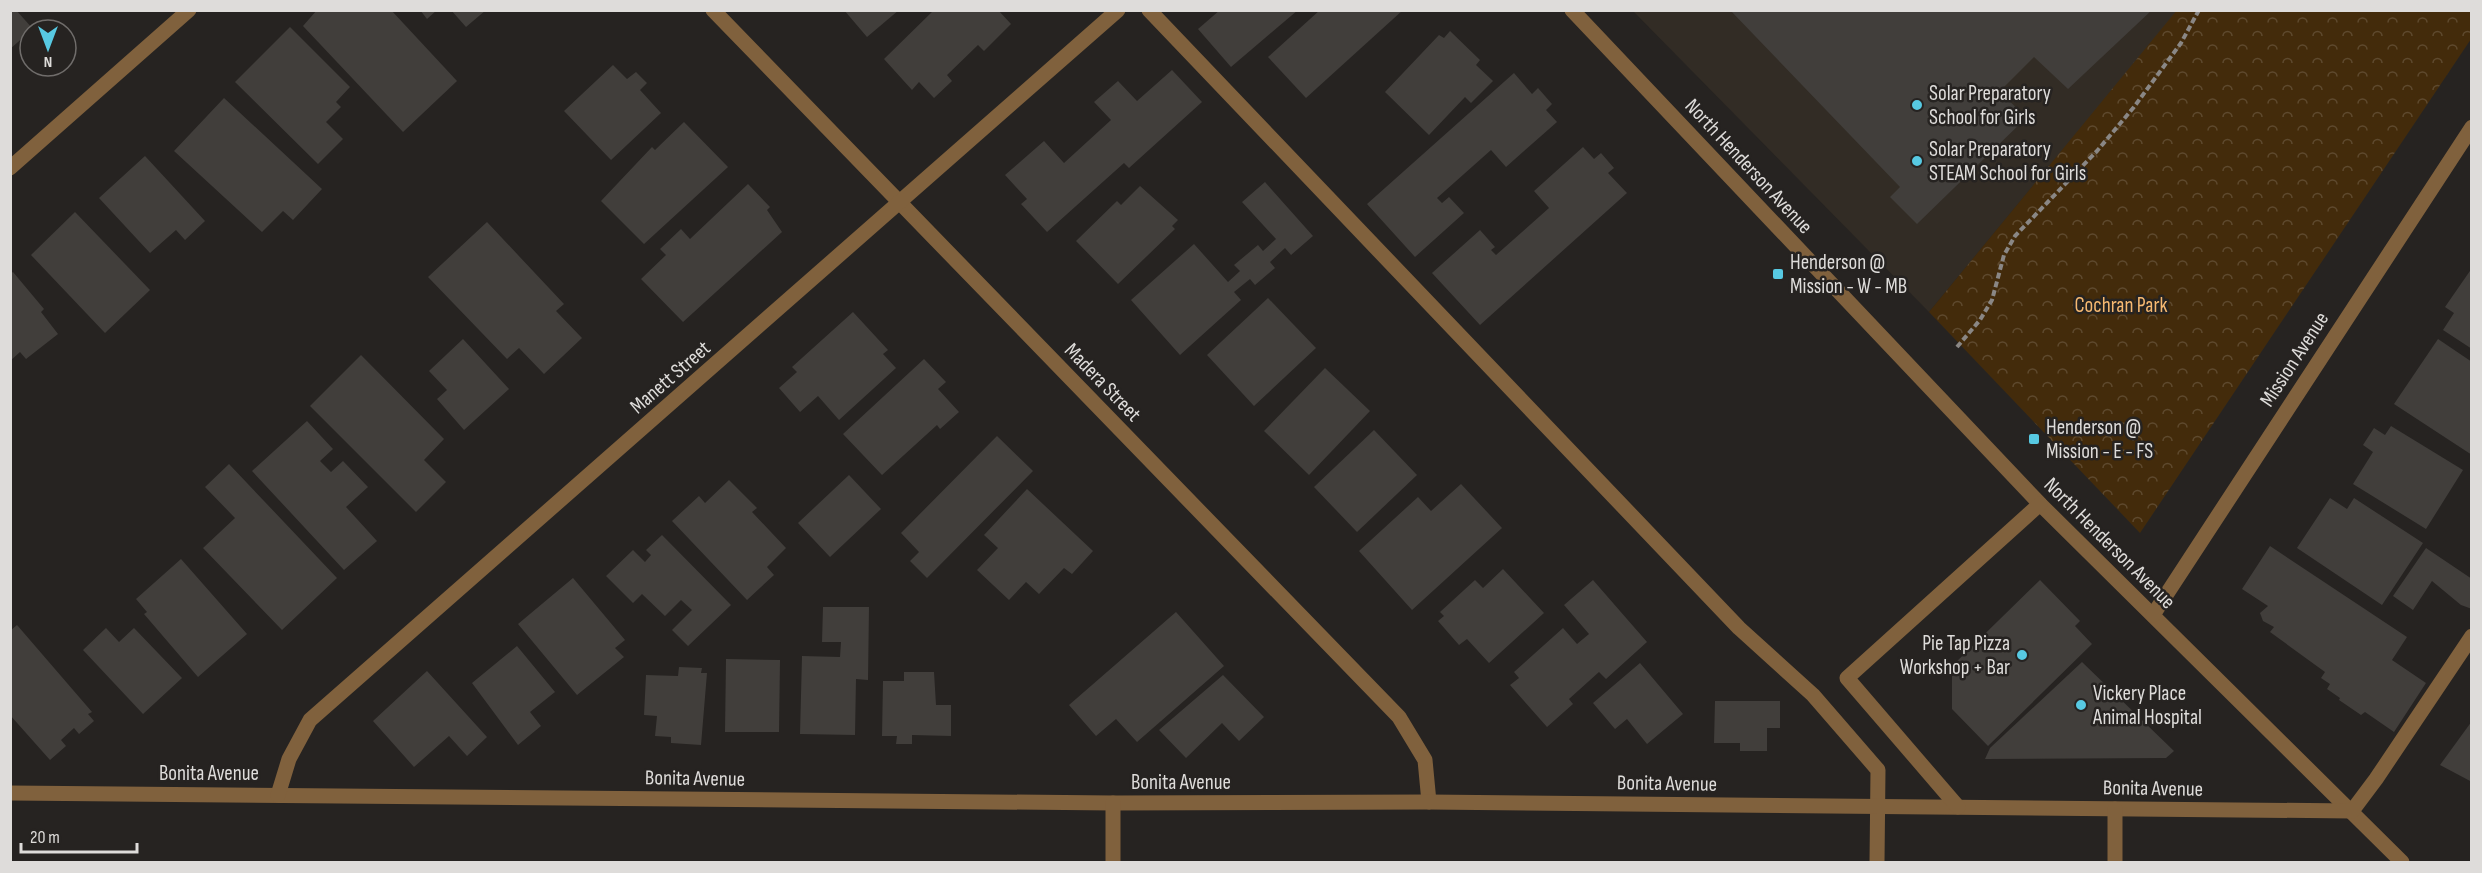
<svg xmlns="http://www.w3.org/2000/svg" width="2482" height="873" font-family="'Sofia Sans Condensed',sans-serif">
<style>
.built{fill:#322c25}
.park{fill:url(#park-crowns)}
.building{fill:#413e3b}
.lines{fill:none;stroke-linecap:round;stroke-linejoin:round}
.path{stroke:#8a8785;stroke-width:4;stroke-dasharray:6 3;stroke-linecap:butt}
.minor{stroke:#80613d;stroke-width:15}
.poi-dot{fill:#57c9e2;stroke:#262321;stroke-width:2}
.labels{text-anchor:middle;stroke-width:5;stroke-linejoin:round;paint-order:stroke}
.poi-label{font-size:21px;fill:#dedcda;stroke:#262321;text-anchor:start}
.street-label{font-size:21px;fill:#dedcda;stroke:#262321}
.park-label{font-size:21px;fill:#f7b971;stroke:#262321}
</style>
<defs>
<pattern id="park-crowns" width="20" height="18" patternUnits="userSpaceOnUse" patternTransform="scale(1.5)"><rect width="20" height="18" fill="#432b0b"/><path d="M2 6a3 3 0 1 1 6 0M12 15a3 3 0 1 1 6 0" fill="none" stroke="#5e492e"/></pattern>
</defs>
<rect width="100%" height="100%" fill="#262321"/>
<polygon class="built" points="1633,11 2177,11 1929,312"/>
<polygon class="park" points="2177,10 2471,11 2471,39 2140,533 1929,312"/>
<g class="building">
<polygon points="10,10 16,10 33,29 10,49"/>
<polygon points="317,10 391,10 457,81 403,132 303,26"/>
<polygon points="420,10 437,10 427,19"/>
<polygon points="451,10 486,10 466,27"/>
<polygon points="844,10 899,10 867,37"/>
<polygon points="934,10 998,10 1011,24 984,51 978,45 947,75 952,81 934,98 919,82 912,90 884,59"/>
<polygon points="1220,10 1298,10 1231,67 1198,29"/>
<polygon points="1320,10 1403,10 1306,98 1268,57"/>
<polygon points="1730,10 2152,10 2068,89 2034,57 2000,91 2026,118 1917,224 1890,197 1900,187"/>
<polygon points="290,27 350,87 336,102 341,107 326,122 343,139 318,164 235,82"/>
<polygon points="1450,31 1480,60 1476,65 1493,81 1471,103 1465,97 1429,135 1385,92 1439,35 1444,38"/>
<polygon points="613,65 627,79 636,72 647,83 640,90 661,113 611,160 564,111"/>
<polygon points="1172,70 1202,102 1129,168 1124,163 1047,232 1021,204 1027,199 1005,175 1044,141 1064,163 1111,120 1094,102 1118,81 1137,101"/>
<polygon points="1514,73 1532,94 1538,88 1552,104 1546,110 1557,122 1506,167 1491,150 1437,198 1442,203 1449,197 1464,213 1415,257 1367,204"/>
<polygon points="224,98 322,189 293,220 283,211 262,232 174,151"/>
<polygon points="684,122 728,167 644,244 601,201 652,147 655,150"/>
<polygon points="1583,147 1594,159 1601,153 1614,168 1608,173 1627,193 1480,325 1432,273 1480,230 1495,247 1491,250 1496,255 1549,208 1534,191"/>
<polygon points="145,156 205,221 185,240 176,230 150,253 99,198"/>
<polygon points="1265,182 1313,236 1291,255 1285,248 1270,262 1275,268 1255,285 1250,279 1234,292 1241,300 1180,355 1131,300 1194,244 1228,282 1240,271 1234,265 1258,245 1263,251 1276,239 1242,202"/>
<polygon points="748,184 770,207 767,210 782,232 683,322 641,279 666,255 660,249 681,229 690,239"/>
<polygon points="1140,186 1178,220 1172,226 1175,229 1118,284 1076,241 1117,201 1121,205"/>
<polygon points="75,212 150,290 105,333 31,255"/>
<polygon points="487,222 564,304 556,311 582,338 544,374 519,348 507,359 428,277"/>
<polygon points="2472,268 2472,349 2443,330 2454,313 2445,307"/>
<polygon points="13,272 44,309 41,312 58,334 26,359 20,352 10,361 10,274"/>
<polygon points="1268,298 1316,348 1254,406 1207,355"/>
<polygon points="853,312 888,350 883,354 896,368 839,420 818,396 800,412 779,388 797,372 792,367"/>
<polygon points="463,339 509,389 464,430 437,399 447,390 429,371"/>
<polygon points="2438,339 2472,362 2472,455 2394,404"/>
<polygon points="361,355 444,439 424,460 446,482 416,512 310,406"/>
<polygon points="924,359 946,382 938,389 959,412 940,429 937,425 882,475 843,434"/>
<polygon points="1325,368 1370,411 1309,475 1264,431"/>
<polygon points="307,421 333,449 320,461 331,472 343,461 368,487 346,507 377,541 344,570 252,471"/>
<polygon points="2391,426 2463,470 2426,529 2353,484 2373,452 2363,445 2374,428 2385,435"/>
<polygon points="1374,430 1417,475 1357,532 1314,487"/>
<polygon points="997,436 1033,471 927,578 910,561 919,552 901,533"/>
<polygon points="229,464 337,578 282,630 203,548 235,518 205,487"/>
<polygon points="849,475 881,509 830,557 798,523"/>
<polygon points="729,480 757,508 752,512 786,548 767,567 774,575 747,600 672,521 699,496 705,503"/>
<polygon points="1461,484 1502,528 1412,610 1359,551 1418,497 1431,511"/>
<polygon points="1027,489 1093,551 1072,574 1064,568 1039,594 1026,582 1009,600 977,570 998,548 984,535"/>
<polygon points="2330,498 2347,509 2354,498 2423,543 2382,605 2297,548"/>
<polygon points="662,535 731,605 688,646 672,630 692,610 681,600 665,616 642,594 633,603 606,576 633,550 645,562 651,555 646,550"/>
<polygon points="2270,546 2407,637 2392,660 2426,683 2394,732 2365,712 2361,715 2339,700 2340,698 2327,689 2330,684 2321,678 2325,672 2270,632 2274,627 2263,621 2260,613 2268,606 2242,589"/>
<polygon points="2426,548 2472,579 2472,609 2461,605 2432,581 2413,610 2393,596"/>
<polygon points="181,559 247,634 198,677 144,614 147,612 136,599"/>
<polygon points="1503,569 1544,613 1489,663 1467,639 1459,645 1438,621 1444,616 1440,612 1475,580 1483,588"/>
<polygon points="573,578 625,640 615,648 624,657 577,695 518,624"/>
<polygon points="1593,580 1647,642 1606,679 1599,672 1569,699 1573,704 1547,727 1510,685 1519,678 1514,672 1563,628 1577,644 1589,634 1564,605"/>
<polygon points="2040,580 2080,621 2075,626 2092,644 1988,746 1952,709 1952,666"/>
<polygon points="823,607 869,607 868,680 856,679 855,735 800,734 802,656 840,657 841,642 822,642"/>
<polygon points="1176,612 1224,666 1137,742 1116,719 1096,736 1069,705"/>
<polygon points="17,625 92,712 88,714 94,721 79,734 74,728 61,740 66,746 50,760 10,715 10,631"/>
<polygon points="106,628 119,642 134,628 182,678 143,714 83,650"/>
<polygon points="517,646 555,692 530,712 541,726 518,745 472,683"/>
<polygon points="726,659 780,660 779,732 725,732"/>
<polygon points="2082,662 2174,751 2166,758 1985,759 1990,748"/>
<polygon points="1640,663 1683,714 1647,744 1627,719 1615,729 1593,703"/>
<polygon points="679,667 702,668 701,673 707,673 701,745 671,743 671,737 655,736 657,716 644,715 646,675 678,676"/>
<polygon points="427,671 487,737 467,756 449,736 414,767 373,721"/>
<polygon points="904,672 934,672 936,705 951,705 951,736 912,735 912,744 896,744 897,736 882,736 883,681 904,681"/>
<polygon points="1223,675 1264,717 1239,741 1222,723 1186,758 1159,730"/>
<polygon points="1715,701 1780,701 1780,728 1767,728 1767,751 1740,751 1740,743 1714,743"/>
<polygon points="2472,721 2472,782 2440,765"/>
</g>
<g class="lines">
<polyline class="path" points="1957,347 1980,320 1992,300 2004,255 2015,236 2097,151 2134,107 2181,43 2199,10"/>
<g class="minor">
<polyline points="713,10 1399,717 1425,760 1429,802"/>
<polyline points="1149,10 1739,628 1813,695 1878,770 1877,862"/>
<polyline points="1572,10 2040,504 2402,862"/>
<polyline points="10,168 189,10"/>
<polyline points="2153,615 2472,127"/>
<polyline points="10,793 1113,803 1429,802 2352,811 2376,779 2472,636"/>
<polyline points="278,795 289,759 310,720 1118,10"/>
<polyline points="1113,803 1113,862"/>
<polyline points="1958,807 1847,678 2040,504"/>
<polyline points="2115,809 2115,862"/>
</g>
</g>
<g class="poi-dot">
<circle cx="1917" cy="105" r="6"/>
<circle cx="1917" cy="161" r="6"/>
<rect x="1772" y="268" width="12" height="12" rx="3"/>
<rect x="2028" y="433" width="12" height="12" rx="3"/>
<circle cx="2022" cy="655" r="6"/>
<circle cx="2081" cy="705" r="6"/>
</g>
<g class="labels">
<g class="poi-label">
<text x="1929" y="100">Solar Preparatory<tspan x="1929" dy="24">School for Girls</tspan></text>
<text x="1929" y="156">Solar Preparatory<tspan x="1929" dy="24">STEAM School for Girls</tspan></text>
<text x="1790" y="269">Henderson @<tspan x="1790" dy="24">Mission - W - MB</tspan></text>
<text x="2046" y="434">Henderson @<tspan x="2046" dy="24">Mission - E - FS</tspan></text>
<text x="2010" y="650" text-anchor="end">Pie Tap Pizza<tspan x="2010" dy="24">Workshop + Bar</tspan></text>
<text x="2093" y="700">Vickery Place<tspan x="2093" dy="24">Animal Hospital</tspan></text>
</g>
<g class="street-label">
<text transform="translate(1749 166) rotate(47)" y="7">North Henderson Avenue</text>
<text transform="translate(2294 359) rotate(-57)" y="7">Mission Avenue</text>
<text transform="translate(670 377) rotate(-41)" y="7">Manett Street</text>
<text transform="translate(1103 382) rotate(46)" y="7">Madera Street</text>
<text transform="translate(2110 543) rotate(45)" y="7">North Henderson Avenue</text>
<text x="209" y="780">Bonita Avenue</text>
<text transform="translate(695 778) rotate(1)" y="7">Bonita Avenue</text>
<text x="1181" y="789">Bonita Avenue</text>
<text transform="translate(1667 783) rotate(1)" y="7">Bonita Avenue</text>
<text transform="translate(2153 788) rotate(1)" y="7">Bonita Avenue</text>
</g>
<g class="park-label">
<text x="2121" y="312">Cochran Park</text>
</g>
</g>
<rect width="2482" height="873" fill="none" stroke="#dedcda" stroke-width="24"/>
<g transform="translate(48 48) rotate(180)"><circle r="28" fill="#262321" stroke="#706d6b" stroke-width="1.5"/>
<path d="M0-4.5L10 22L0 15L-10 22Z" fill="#57c9e2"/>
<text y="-9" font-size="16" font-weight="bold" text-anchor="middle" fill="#dedcda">N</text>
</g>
<path d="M21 843v9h116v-9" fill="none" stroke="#dedcda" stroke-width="3"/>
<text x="30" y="843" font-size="18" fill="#dedcda" stroke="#262321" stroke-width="4.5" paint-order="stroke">20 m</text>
</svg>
